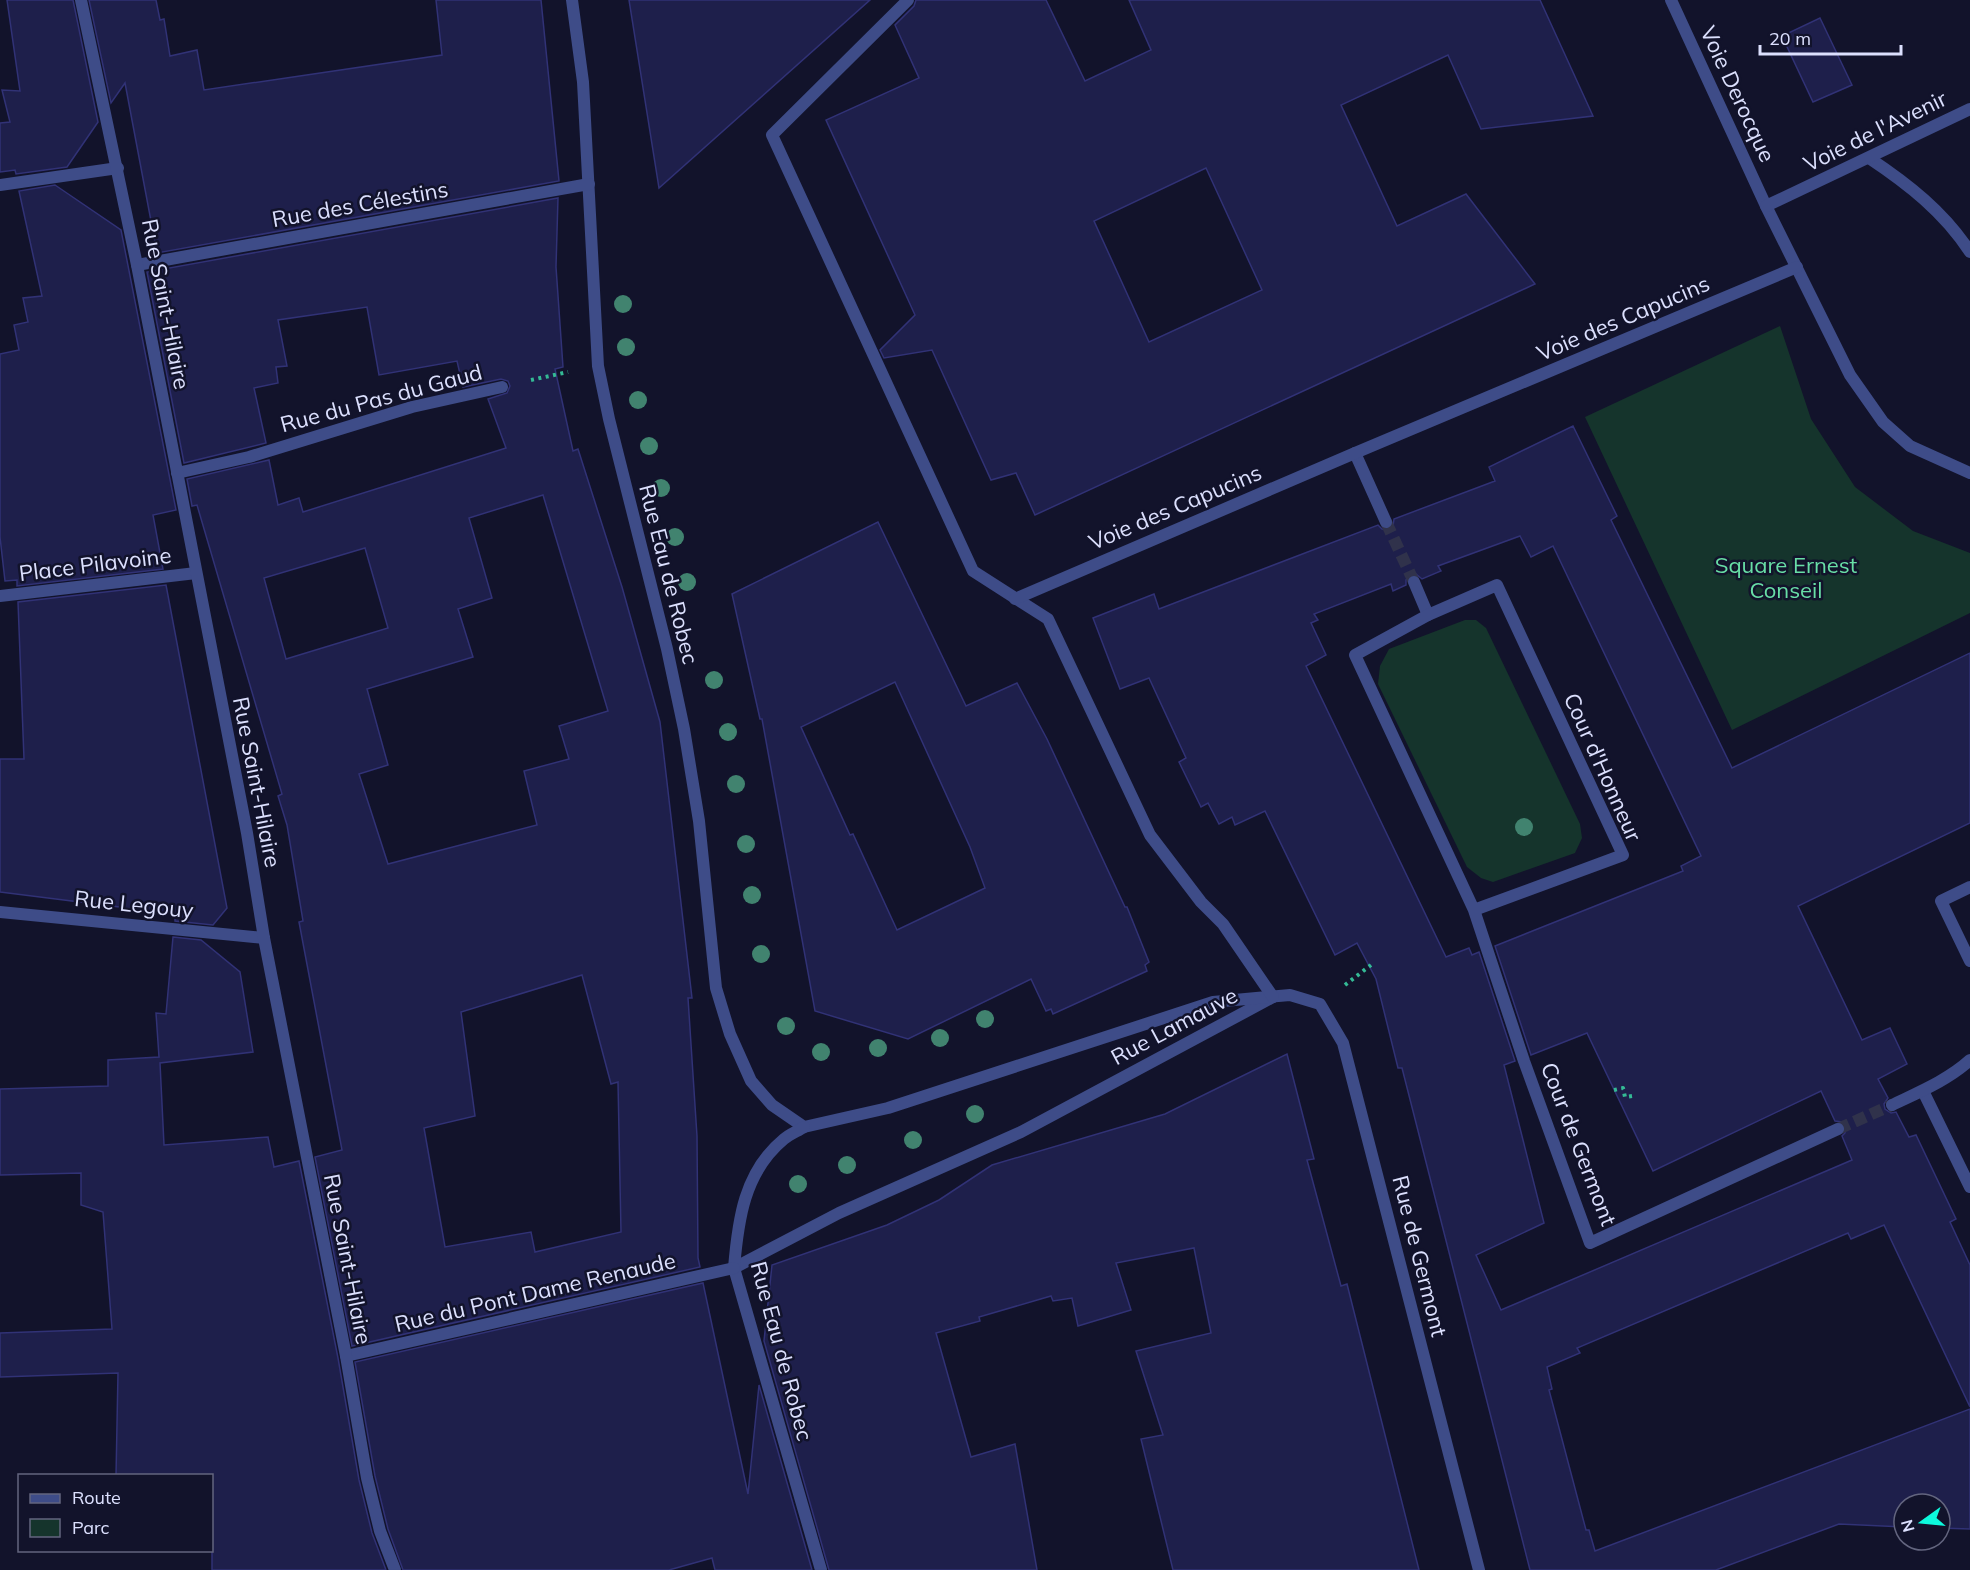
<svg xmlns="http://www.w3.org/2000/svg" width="1970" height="1570" font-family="Mulish,sans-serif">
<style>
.green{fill:#15342c}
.building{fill:#1e1f4b;stroke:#313276;stroke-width:1.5;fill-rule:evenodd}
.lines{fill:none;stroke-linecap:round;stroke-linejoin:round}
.minor-tunnel{stroke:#30324b;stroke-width:12;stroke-dasharray:12 6;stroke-linecap:butt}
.path{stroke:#34ba95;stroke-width:4;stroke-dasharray:3 4.5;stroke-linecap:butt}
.pedestrian{stroke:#3e4c88;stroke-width:12}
.minor{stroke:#3e4c88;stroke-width:12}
.tertiary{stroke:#3e4c88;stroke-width:12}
.tree{fill:#41836f}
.labels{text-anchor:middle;stroke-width:5;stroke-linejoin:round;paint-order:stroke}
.street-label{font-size:22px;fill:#dce0fe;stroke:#12132b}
.park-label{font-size:22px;fill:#68dea6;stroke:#12132b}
</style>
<rect width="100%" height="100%" fill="#12132b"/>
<g class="green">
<polygon points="1780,326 1811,419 1855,487 1913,531 1970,553 1970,613 1732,730 1585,417"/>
<polygon points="1465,620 1476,620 1486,628 1580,824 1582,838 1575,853 1493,882 1481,878 1467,867 1378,684 1380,666 1389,649"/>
</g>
<g class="building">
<polygon points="7,0 73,0 98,122 67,167 16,174 15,170 0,172 0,123 10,122 2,90 20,91"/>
<polygon points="89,0 156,0 160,20 164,19 170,56 197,50 204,90 442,55 436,0 541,0 559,181 157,253 125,83 111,103"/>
<polygon points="629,0 870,0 659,188"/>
<path d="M916,0H1046L1085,81L1151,50L1129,0H1540L1593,116L1481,129L1448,55L1341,105L1397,226L1466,194L1535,284L1035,515L1016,473L991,480L932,350L884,358L880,350L915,315L826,120L919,78L895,25L914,6ZM1206,168L1262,290L1149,342L1094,221Z"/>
<polygon points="1820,18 1852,85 1813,102 1782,36"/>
<polygon points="55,185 121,230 176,510 153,515 163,569 17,586 17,580 5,581 0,537 0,354 19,350 14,325 28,322 23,298 42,296 19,191"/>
<path d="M558,198L556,267L563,367L555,369L573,451L578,449L622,587L660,722L692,998H688L697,1136L698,1258L700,1267L352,1346L315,1157L342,1150L299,922L303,921L287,825L278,796L282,794L197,505L192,506L187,479L269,460L278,505L299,498L303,512L506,448L488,399L507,393L510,386L508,381L501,379L463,387L457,361L379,375L367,307L278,320L287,366L276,367L278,383L254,388L266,443L184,463L147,272ZM543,495L608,711L559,726L569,759L524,771L537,825L388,864L359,774L388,765L367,689L473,657L458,609L492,598L469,518ZM365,548L388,628L286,659L264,578ZM582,975L611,1084L618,1082L621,1232L535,1252L531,1232L445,1247L424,1128L475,1116L461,1012Z"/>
<path d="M1573,426L1617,516L1611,520L1732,768L1970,653V823L1798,906L1862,1040L1890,1028L1907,1064L1878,1079L1888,1098L1884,1104L1885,1109L1891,1113L1896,1112L1909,1137L1916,1135L1956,1219L1950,1222L1970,1265V1407L1884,1225L1851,1239L1848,1233L1577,1348L1580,1353L1547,1367L1552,1389L1549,1390L1586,1530H1589L1595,1551L1970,1409V1529L1940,1528V1504H1904V1527L1839,1524L1716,1570H1530L1402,1068H1398L1376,979L1357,943L1335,955L1265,811L1235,825L1232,817L1219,824L1208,803L1201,807L1179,762L1186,758L1149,678L1120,689L1093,618L1154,594L1159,609L1378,525L1382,529L1389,530L1393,526L1394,519L1495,481L1489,467ZM1520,536L1531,557L1553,546L1701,856L1681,866L1683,871L1495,946L1531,1055L1587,1033L1653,1171L1821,1091L1835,1121L1842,1122L1846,1126L1845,1133L1842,1136L1852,1160L1501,1310L1476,1255L1544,1223L1504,1065L1515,1061L1479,952L1472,955L1469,948L1446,957L1306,666L1326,655L1311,623L1318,620L1314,614L1391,584L1393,591L1406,585V580L1410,575L1416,574L1422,579L1441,571L1438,566Z"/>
<path d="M878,522L966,706L1017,683L1047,739L1125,907H1127L1149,962L1145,965L1147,971L1053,1014L1051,1009L1046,1011L1031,979L908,1039L815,1011L762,719H760L732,594ZM895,682L970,847L985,888L897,930L853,834L850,835L801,727Z"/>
<polygon points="166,585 227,908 213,925 175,921 175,914 0,892 0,759 24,759 18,602"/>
<polygon points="173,937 201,940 240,972 253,1052 160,1063 164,1145 268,1137 274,1167 299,1161 338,1358 359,1480 372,1533 386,1570 212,1570 212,1476 116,1476 118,1373 0,1377 0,1333 112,1329 103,1212 81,1205 81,1173 0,1175 0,1089 108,1086 108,1060 159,1057 156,1013 166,1014"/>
<polygon points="1287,1054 1314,1159 1307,1160 1341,1286 1347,1284 1419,1570 1173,1570 1141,1439 1163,1435 1136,1351 1211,1333 1194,1248 1116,1263 1131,1310 1078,1326 1072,1298 1053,1301 1051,1296 979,1317 980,1321 936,1333 971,1457 1015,1444 1037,1570 829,1570 764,1341 772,1265 887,1225 939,1200 992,1165 1165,1114"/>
<polygon points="703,1283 748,1494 759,1385 812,1570 715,1570 712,1558 669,1570 403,1570 388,1529 375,1476 355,1362"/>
</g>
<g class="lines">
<g class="minor-tunnel">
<polyline points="1386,522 1414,582"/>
<polyline points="1838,1129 1892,1105"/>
</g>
<g class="path">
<polyline points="531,380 568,372"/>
<polyline points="1345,985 1371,965"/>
<polyline points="1614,1090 1623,1088 1625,1097 1632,1096"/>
</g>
<polyline class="pedestrian" points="734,1268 839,1213 1021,1132 1273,997"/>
<g class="minor">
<polyline points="572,0 583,82 598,366 609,419 667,649 684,729 699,821 716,988 730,1034 751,1081 772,1105 804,1127 888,1108 1213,1002 1290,995 1320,1004 1343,1043 1479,1570"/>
<polyline points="908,0 772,135 973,571 1048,619 1150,835 1201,902 1223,924 1273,997"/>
<polyline points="1671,0 1766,206 1850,375 1883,422 1910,446 1970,473"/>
<path d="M1869,158C1908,184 1944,212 1970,252"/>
<polyline points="0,185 118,168"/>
<polyline points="1766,206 1970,109"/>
<polyline points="137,265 589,184"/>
<polyline points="1355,453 1386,522"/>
<polyline points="177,473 249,457 412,407 502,387"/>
<polyline points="1414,582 1428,615"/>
<polyline points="0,596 196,573"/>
<polyline points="1015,599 1355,453 1797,267"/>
<polyline points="1970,887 1941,901 1970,961"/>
<polyline points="1474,910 1623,855 1497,585 1428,615 1355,655 1474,910 1524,1061 1590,1243 1838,1129"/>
<polyline points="0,912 264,938"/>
<polyline points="1923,1091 1970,1187"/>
<path d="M1892,1105C1919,1092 1948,1080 1970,1060"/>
<path d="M804,1127C798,1131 790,1134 784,1139C744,1172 738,1220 734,1268L821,1570"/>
<polyline points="346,1356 734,1268"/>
</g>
<polyline class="tertiary" points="81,0 137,265 247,833 264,938 346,1356 367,1478 380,1531 395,1570"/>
</g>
<g class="tree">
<circle cx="623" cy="304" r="9"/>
<circle cx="626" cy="347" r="9"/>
<circle cx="638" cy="400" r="9"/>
<circle cx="649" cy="446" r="9"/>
<circle cx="661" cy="488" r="9"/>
<circle cx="675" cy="537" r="9"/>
<circle cx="687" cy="582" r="9"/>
<circle cx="714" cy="680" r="9"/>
<circle cx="728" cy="732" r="9"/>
<circle cx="736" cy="784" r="9"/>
<circle cx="1524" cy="827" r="9"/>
<circle cx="746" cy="844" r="9"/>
<circle cx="752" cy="895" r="9"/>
<circle cx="761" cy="954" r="9"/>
<circle cx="985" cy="1019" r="9"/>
<circle cx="786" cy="1026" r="9"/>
<circle cx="940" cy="1038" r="9"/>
<circle cx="878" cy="1048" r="9"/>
<circle cx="821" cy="1052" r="9"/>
<circle cx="975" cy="1114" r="9"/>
<circle cx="913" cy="1140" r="9"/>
<circle cx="847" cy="1165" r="9"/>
<circle cx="798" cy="1184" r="9"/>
</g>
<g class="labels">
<g class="street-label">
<text transform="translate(1738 94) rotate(65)" y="8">Voie Derocque</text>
<text transform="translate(1875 131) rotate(-26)" y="8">Voie de l'Avenir</text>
<text transform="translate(360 204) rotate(-10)" y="8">Rue des Célestins</text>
<text transform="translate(166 304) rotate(79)" y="8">Rue Saint-Hilaire</text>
<text transform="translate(1623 318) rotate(-23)" y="8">Voie des Capucins</text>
<text transform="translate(381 398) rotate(-15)" y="8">Rue du Pas du Gaud</text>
<text transform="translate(1175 507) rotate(-23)" y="8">Voie des Capucins</text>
<text transform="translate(95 564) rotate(-7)" y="8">Place Pilavoine</text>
<text transform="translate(669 574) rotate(76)" y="8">Rue Eau de Robec</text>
<text transform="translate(1603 767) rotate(66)" y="8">Cour d'Honneur</text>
<text transform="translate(257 782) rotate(79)" y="8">Rue Saint-Hilaire</text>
<text transform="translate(134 904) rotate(6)" y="8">Rue Legouy</text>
<text transform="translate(1174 1026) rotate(-28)" y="8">Rue Lamauve</text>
<text transform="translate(1579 1144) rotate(69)" y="8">Cour de Germont</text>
<text transform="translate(1420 1256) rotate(76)" y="8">Rue de Germont</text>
<text transform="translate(348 1259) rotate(79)" y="8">Rue Saint-Hilaire</text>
<text transform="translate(535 1292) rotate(-13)" y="8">Rue du Pont Dame Renaude</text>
<text transform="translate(782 1351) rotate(75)" y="8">Rue Eau de Robec</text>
</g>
<g class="park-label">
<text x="1786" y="573">Square Ernest<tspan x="1786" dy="25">Conseil</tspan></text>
</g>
</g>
<rect x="18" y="1474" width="195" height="78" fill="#12132b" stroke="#63657f" stroke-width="1.5"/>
<rect x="30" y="1494" width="30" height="9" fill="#3e4c88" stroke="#63657f" stroke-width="1.5"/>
<text x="72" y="1504" font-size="18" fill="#dce0fe">Route</text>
<rect x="30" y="1519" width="30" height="18" fill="#15342c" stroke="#63657f" stroke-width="1.5"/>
<text x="72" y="1534" font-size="18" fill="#dce0fe">Parc</text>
<g transform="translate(1922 1522) rotate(255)"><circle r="28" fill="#12132b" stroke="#63657f" stroke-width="1.5"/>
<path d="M0-4.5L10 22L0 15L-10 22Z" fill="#0df9dd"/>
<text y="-9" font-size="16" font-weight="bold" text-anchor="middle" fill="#dce0fe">N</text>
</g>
<path d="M1760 45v9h141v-9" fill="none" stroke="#dce0fe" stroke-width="3"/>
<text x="1769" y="45" font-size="18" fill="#dce0fe" stroke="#12132b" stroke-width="4.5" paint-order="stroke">20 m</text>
</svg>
